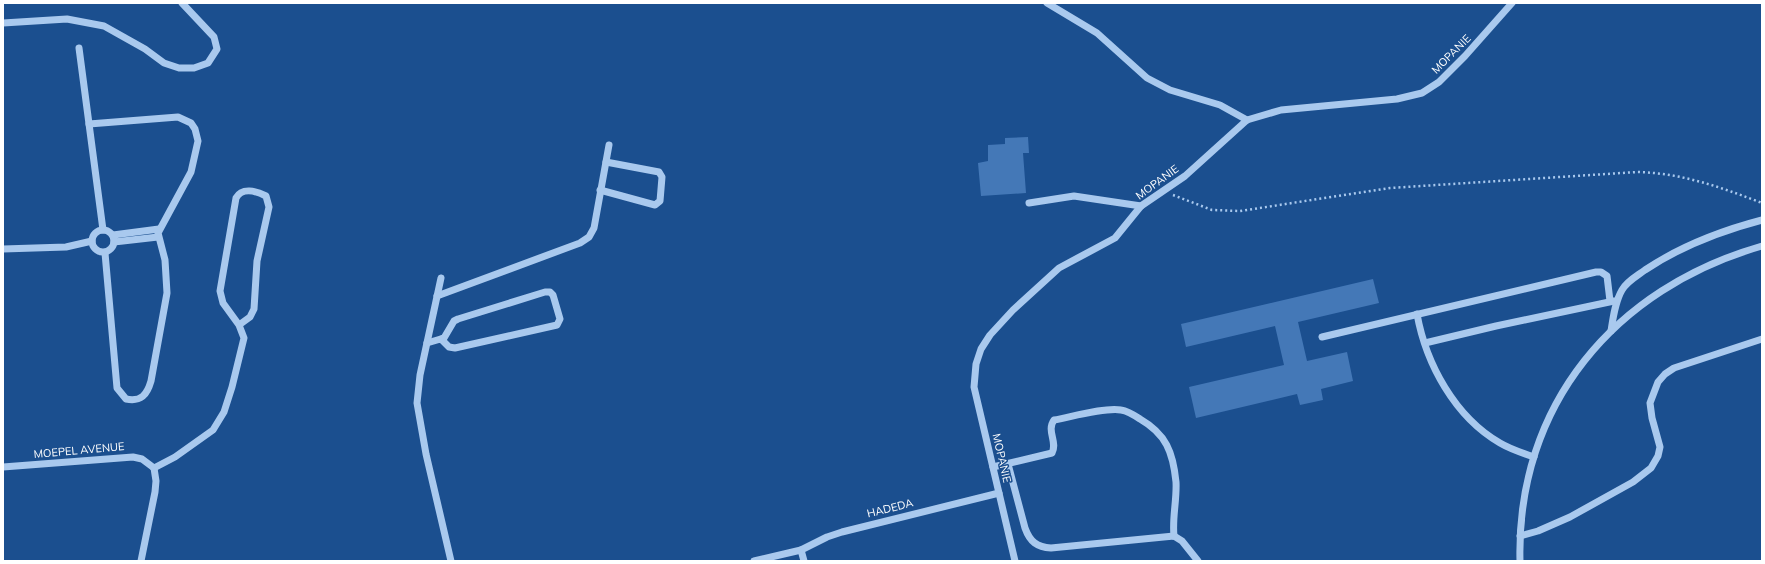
<svg xmlns="http://www.w3.org/2000/svg" width="1765" height="564" font-family="Mulish,sans-serif">
<style>
.building{fill:#4478b7}
.lines{fill:none;stroke-linecap:round;stroke-linejoin:round}
.path{stroke:#a9c9ee;stroke-width:2.5;stroke-dasharray:2 3;stroke-linecap:butt}
.minor{stroke:#a9c9ee;stroke-width:7}
.labels{text-anchor:middle;stroke-width:3;stroke-linejoin:round;paint-order:stroke}
.street-label{font-size:11px;fill:#fff;stroke:#1b4f8f}
</style>
<rect width="100%" height="100%" fill="#1b4f8f"/>
<g class="building">
<polygon points="1028,137 1029,153 1023,153 1026,193 981,196 978,163 988,161 988,145 1005,144 1005,138"/>
<polygon points="1373,279 1379,303 1298,322 1307,361 1347,352 1353,381 1321,389 1323,400 1300,405 1297,394 1196,418 1189,387 1284,365 1275,326 1186,347 1181,324"/>
</g>
<g class="lines">
<path class="path" d="M1173,195L1212,210L1240,211L1390,188L1637,172C1682,173 1720,187 1762,203"/>
<g class="minor">
<polyline points="1047,3 1097,33 1147,78 1170,90 1220,105 1247,120"/>
<polyline points="3,23 67,19 104,26 145,49 164,63 179,68 194,68 208,63 217,49 214,37 182,3"/>
<polyline points="79,48 103,230"/>
<path d="M89,124L178,117L191,123L195,129L198,141L191,172L158,233L165,260L167,293L151,381C147,395 141,402 126,399L117,388L105,253"/>
<polyline points="600,190 655,205 660,201 662,177 659,172 606,162"/>
<polyline points="1029,203 1074,196 1141,206"/>
<circle cx="103" cy="241" r="11"/>
<polyline points="113,235 159,229"/>
<polyline points="114,242 158,237"/>
<polyline points="3,249 66,247 92,241"/>
<polyline points="441,278 420,375 417,403 426,454 451,561"/>
<polyline points="437,296 580,243 589,237 594,228 609,145"/>
<path d="M1417,314C1426,364 1455,417 1500,443C1510,449 1522,453 1534,457"/>
<path d="M1611,331C1613,318 1615,302 1622,290C1627,281 1637,276 1645,270C1681,246 1720,231 1762,220"/>
<polyline points="1322,337 1596,272 1601,272 1607,276 1610,301"/>
<polyline points="427,343 444,338 454,321 458,319 545,292 550,292 553,295 560,319 557,325 455,348 449,347 441,339"/>
<polyline points="1425,343 1496,326 1614,301"/>
<path d="M1008,464L1025,528C1030,542 1037,547 1051,548L1174,536L1182,541L1198,561"/>
<polyline points="3,467 133,457 142,459 154,468"/>
<path d="M993,467L1052,453C1058,442 1046,431 1054,420C1071,417 1105,407 1121,410C1128,411 1134,415 1140,419C1166,434 1173,452 1176,482C1177,500 1172,518 1174,536"/>
<path d="M154,468L175,457L213,430L224,412L232,387L244,338L239,325L223,303L220,291L236,198C242,187 256,191 266,196L269,207L257,261L254,309L250,317L239,325"/>
<polyline points="1520,536 1538,531 1570,517 1633,482 1651,468 1658,456 1660,447 1652,418 1650,403 1658,382 1665,374 1674,368 1762,339"/>
<polyline points="141,561 155,492 156,481 154,468"/>
<polyline points="754,561 801,550"/>
<polyline points="804,561 801,550 827,537 842,532 999,493"/>
<polyline points="1015,561 974,387 976,364 981,349 990,335 1013,310 1059,268 1115,238 1141,206 1185,176 1247,120 1281,110 1397,99 1422,93 1439,82 1465,56 1512,3"/>
<path d="M1520,561C1516,405 1615,288 1762,246"/>
</g>
</g>
<g class="labels">
<g class="street-label">
<text transform="translate(1451 54) rotate(-45)" y="4">MOPANIE</text>
<text transform="translate(1157 182) rotate(-36)" y="4">MOPANIE</text>
<text transform="translate(79 450) rotate(-5)" y="4">MOEPEL AVENUE</text>
<text transform="translate(1002 458) rotate(77)" y="4">MOPANIE</text>
<text transform="translate(890 508) rotate(-14)" y="4">HADEDA</text>
</g>
</g>
<rect width="1765" height="564" fill="none" stroke="#ffffff" stroke-width="8"/>
</svg>
